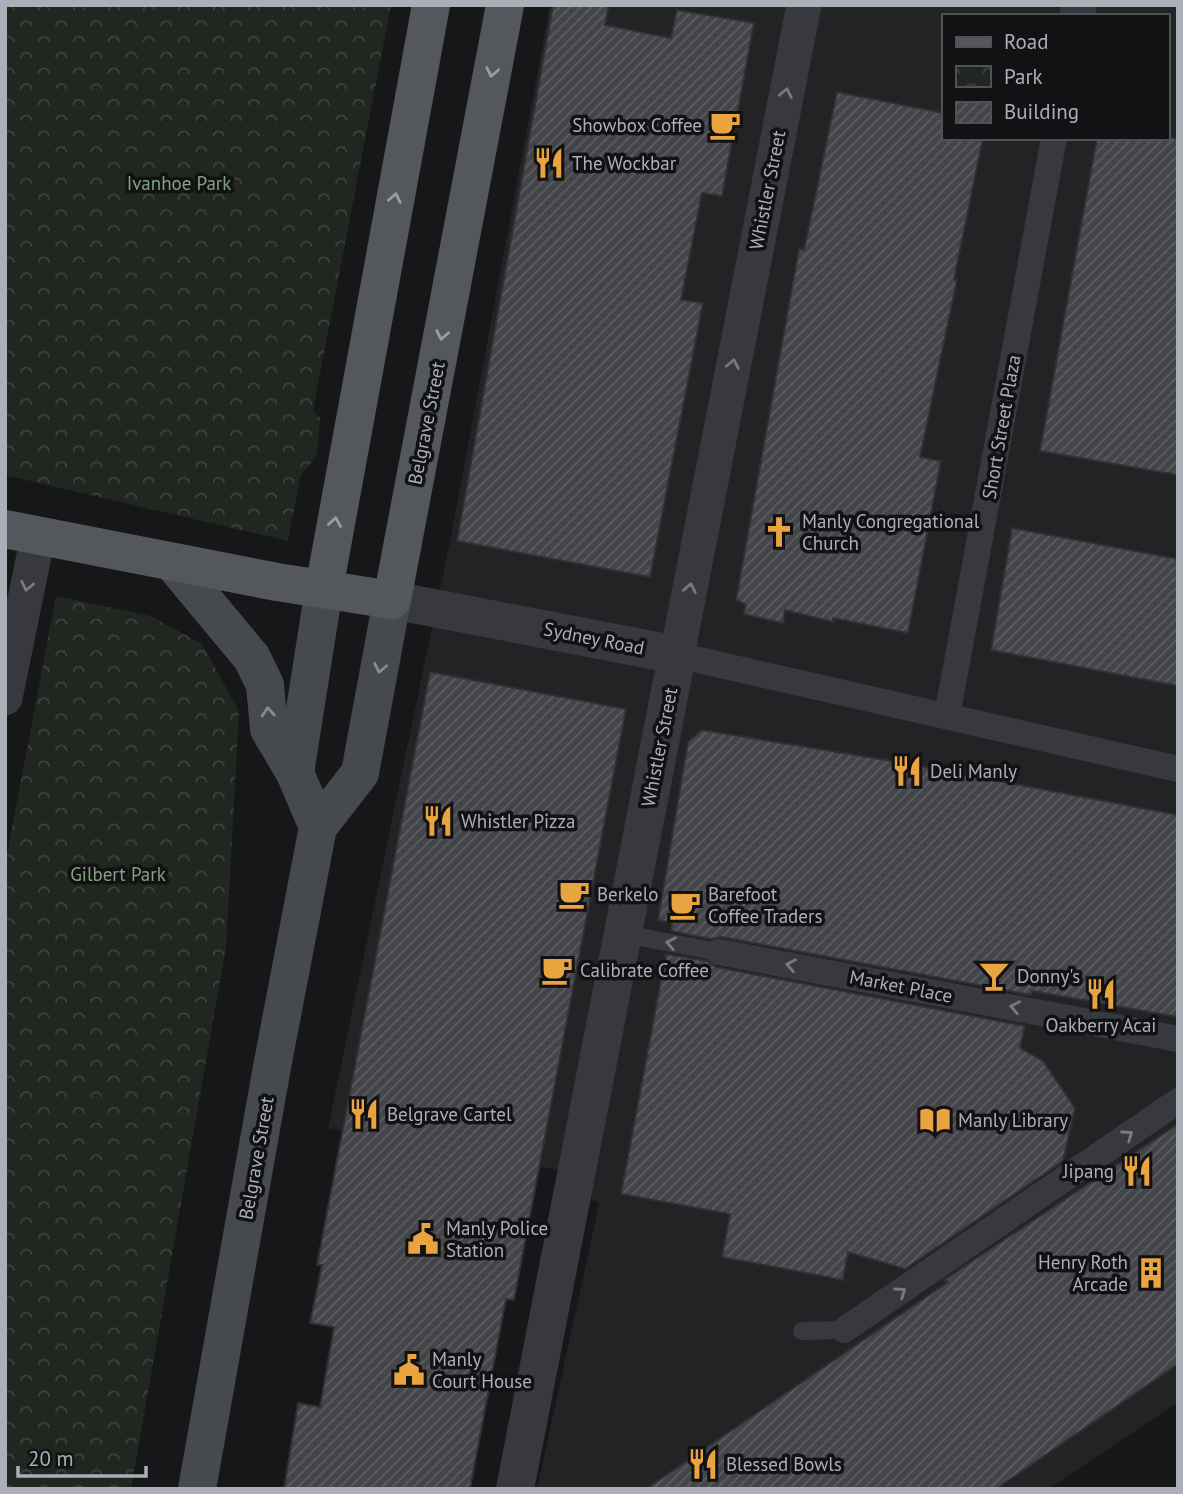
<svg xmlns="http://www.w3.org/2000/svg" width="1183" height="1494" font-family="'PT Sans',sans-serif">
<style>
.built{fill:#232326;fill-rule:evenodd}
.park{fill:url(#park-crowns)}
.building{fill:url(#building-hatch);stroke:#313135;stroke-width:2}
.lines{fill:none;stroke-linecap:round;stroke-linejoin:round}
.service{stroke:#38393e;stroke-width:18}
.pedestrian{stroke:#38393e;stroke-width:26}
.minor{stroke:#38393e;stroke-width:35}
.tertiary{stroke:#38393e;stroke-width:38}
.secondary{stroke:#46494d;stroke-width:38}
.primary{stroke:#54575c;stroke-width:38}
.oneway{stroke:#999da6}
.oneway2{stroke:#777a81}
.oneway3{stroke:#878b93}
.labels{text-anchor:middle;stroke-width:7;stroke-linejoin:round;paint-order:stroke}
.poi-label{font-size:19px;fill:#aaafb8;stroke:#121214;text-anchor:start}
.park-label{font-size:19px;fill:#82a282;stroke:#121214}
.street-label{font-size:19px;fill:#aaafb8;stroke:#121214}
</style>
<defs>
<pattern id="park-crowns" width="20" height="18" patternUnits="userSpaceOnUse" patternTransform="scale(1.75)"><rect width="20" height="18" fill="#1f2720"/><path d="M2 6a3 3 0 1 1 6 0M12 15a3 3 0 1 1 6 0" fill="none" stroke="#3d443e"/></pattern>
<pattern id="building-hatch" width="6" height="6" patternUnits="userSpaceOnUse" patternTransform="scale(1.75)"><rect width="6" height="6" fill="#444549"/><path d="M-1 1l2-2M0 6l6-6M5 7l2-2" fill="none" stroke="#5c5d61"/></pattern>
</defs>
<rect width="100%" height="100%" fill="#171719"/>
<path class="built" d="M550,5H1178V1402L1049,1489H537L599,1204L557,1170L328,1128L452,531ZM943,16H1167V138H943Z"/>
<g class="park">
<polygon points="5,5 391,5 313,410 320,418 317,455 300,477 288,541 5,475"/>
<polygon points="56,596 151,616 202,644 239,711 226,947 131,1489 5,1489 5,865"/>
</g>
<g class="building">
<polygon points="553,5 609,5 605,25 671,38 677,10 754,23 722,196 702,193 681,300 703,303 650,577 457,541"/>
<polygon points="837,92 943,113 943,138 983,138 954,279 957,280 920,457 941,461 908,633 833,618 833,622 785,610 783,623 743,614 746,605 736,600 799,249 804,250"/>
<polygon points="1097,138 1178,138 1178,475 1040,451"/>
<polygon points="1012,528 1178,559 1178,686 991,650"/>
<polygon points="430,672 626,709 514,1300 506,1299 470,1489 284,1489 298,1403 320,1407 334,1327 310,1323 322,1265 317,1265"/>
<polygon points="702,730 898,762 1178,815 1178,1017 1032,991 1031,995 722,937 711,939 671,931 672,923 658,920 688,742"/>
<polygon points="666,954 707,961 716,967 1025,1026 1020,1048 1043,1061 1075,1108 1063,1161 905,1269 848,1252 843,1280 722,1257 730,1214 621,1194"/>
<polygon points="1178,1124 1178,1364 996,1489 646,1489 948,1282 944,1280"/>
</g>
<g class="lines">
<g class="service">
<polyline points="624,934 719,952"/>
<polyline points="802,1331 844,1330"/>
</g>
<g class="pedestrian">
<polyline points="677,655 1178,769"/>
<polyline points="947,716 1054,138"/>
<polyline points="719,952 1178,1039"/>
<polyline points="844,1330 1178,1101"/>
</g>
<g class="minor">
<polyline points="1077,16 1079,5"/>
<polyline points="677,655 804,5"/>
<polyline points="5,698 38,536"/>
</g>
<polyline class="tertiary" points="392,600 677,655 515,1489"/>
<g class="secondary">
<polyline points="173,563 252,658 265,685 269,729 295,773 318,827"/>
<polyline points="295,773 324,589"/>
<polyline points="197,1489 272,1067 318,827 360,773 392,600"/>
</g>
<g class="primary">
<polyline points="5,529 277,582 392,600 505,5"/>
<polyline points="324,589 431,5"/>
</g>
</g>
<defs><path id="oneway-chevron" d="M-2-3.5L2.5 0L-2 3.5" fill="none" stroke-width="1.6" stroke-linecap="round" stroke-linejoin="round" transform="scale(1.75)"/></defs>
<g class="oneway">
<use href="#oneway-chevron" transform="translate(492 72) rotate(101)"/>
<use href="#oneway-chevron" transform="translate(395 198) rotate(-79)"/>
<use href="#oneway-chevron" transform="translate(442 335) rotate(101)"/>
<use href="#oneway-chevron" transform="translate(335 522) rotate(-81)"/>
</g>
<g class="oneway2">
<use href="#oneway-chevron" transform="translate(786 93) rotate(-79)"/>
<use href="#oneway-chevron" transform="translate(733 364) rotate(-79)"/>
<use href="#oneway-chevron" transform="translate(27 586) rotate(102)"/>
<use href="#oneway-chevron" transform="translate(690 588) rotate(-79)"/>
<use href="#oneway-chevron" transform="translate(671 943) rotate(-169)"/>
<use href="#oneway-chevron" transform="translate(791 965) rotate(-169)"/>
<use href="#oneway-chevron" transform="translate(1015 1007) rotate(-169)"/>
<use href="#oneway-chevron" transform="translate(1128 1135) rotate(-35)"/>
<use href="#oneway-chevron" transform="translate(901 1292) rotate(-35)"/>
</g>
<g class="oneway3">
<use href="#oneway-chevron" transform="translate(380 668) rotate(101)"/>
<use href="#oneway-chevron" transform="translate(268 712) rotate(-95)"/>
</g>
<defs>
<symbol id="cafe-bare" viewBox="-9 -9 18 18"><path d="M-5.5-4.5H6V0H3Q3 3.5 0 3.5H-2.5Q-5.5 3.5-5.5 0ZM3-3.2v2h1.7v-2ZM-6 4.5H4V6H-6Z" fill="#e9a33f" stroke="#121214" stroke-width="2.5" paint-order="stroke"/></symbol>
<symbol id="restaurant-bare" viewBox="-9 -9 18 18"><path d="M-5-6h1v4h1v-4h1v4h1v-4h1v5L-1.5 .5V6h-2V.5L-5-1ZM5-6V6H3V1.5H1.5Q1.5-4 5-6Z" fill="#e9a33f" stroke="#121214" stroke-width="2.5" paint-order="stroke"/></symbol>
<symbol id="church-bare" viewBox="-9 -9 18 18"><path d="M-1.2-6h2.4v3.5h3.3v2.4h-3.3V6h-2.4V-.1h-3.3v-2.4h3.3Z" fill="#e9a33f" stroke="#121214" stroke-width="2.5" paint-order="stroke"/></symbol>
<symbol id="bar-bare" viewBox="-9 -9 18 18"><path d="M-6-5H6L.8 .8V4.5H3.5V6h-7V4.5H-.8V.8Z" fill="#e9a33f" stroke="#121214" stroke-width="2.5" paint-order="stroke"/></symbol>
<symbol id="library-bare" viewBox="-9 -9 18 18"><path d="M-6-4Q-3-5.5-.7-3.5V5Q-3 3-6 4ZM6-4Q3-5.5 .7-3.5V5Q3 3 6 4Z" fill="#e9a33f" stroke="#121214" stroke-width="2.5" paint-order="stroke"/></symbol>
<symbol id="civic-bare" viewBox="-9 -9 18 18"><path d="M-.6-6.5H3V-4.5H.6V-3L4-1V1h2V6H-6V1h2V-1L-.6-3ZM-1.2 2.5V6h2.4V2.5Z" fill="#e9a33f" stroke="#121214" stroke-width="2.5" paint-order="stroke"/></symbol>
<symbol id="building-bare" viewBox="-9 -9 18 18"><path d="M-4-6H4V6H1V3H-1V6H-4ZM-2.5-4.3h1.7v1.8h-1.7ZM.8-4.3h1.7v1.8H.8ZM-2.5-1h1.7V.8h-1.7ZM.8-1h1.7V.8H.8Z" fill="#e9a33f" stroke="#121214" stroke-width="2.5" paint-order="stroke"/></symbol>
</defs>
<g fill-rule="evenodd">
<use href="#cafe-bare" x="703" y="103" width="44" height="44"/>
<use href="#restaurant-bare" x="527" y="141" width="44" height="44"/>
<use href="#church-bare" x="757" y="510" width="44" height="44"/>
<use href="#restaurant-bare" x="885" y="749" width="44" height="44"/>
<use href="#restaurant-bare" x="416" y="799" width="44" height="44"/>
<use href="#cafe-bare" x="552" y="872" width="44" height="44"/>
<use href="#cafe-bare" x="663" y="883" width="44" height="44"/>
<use href="#cafe-bare" x="535" y="948" width="44" height="44"/>
<use href="#bar-bare" x="972" y="954" width="44" height="44"/>
<use href="#restaurant-bare" x="1079" y="972" width="44" height="44"/>
<use href="#restaurant-bare" x="342" y="1092" width="44" height="44"/>
<use href="#library-bare" x="913" y="1098" width="44" height="44"/>
<use href="#restaurant-bare" x="1115" y="1149" width="44" height="44"/>
<use href="#civic-bare" x="401" y="1217" width="44" height="44"/>
<use href="#building-bare" x="1129" y="1251" width="44" height="44"/>
<use href="#civic-bare" x="387" y="1348" width="44" height="44"/>
<use href="#restaurant-bare" x="681" y="1442" width="44" height="44"/>
</g>
<g class="labels">
<g class="poi-label">
<text x="702" y="132" text-anchor="end">Showbox Coffee</text>
<text x="572" y="170">The Wockbar</text>
<text x="802" y="528">Manly Congregational<tspan x="802" dy="22">Church</tspan></text>
<text x="930" y="778">Deli Manly</text>
<text x="461" y="828">Whistler Pizza</text>
<text x="597" y="901">Berkelo</text>
<text x="708" y="901">Barefoot<tspan x="708" dy="22">Coffee Traders</tspan></text>
<text x="580" y="977">Calibrate Coffee</text>
<text x="1017" y="983">Donny's</text>
<text x="1101" y="1032" text-anchor="middle">Oakberry Acai</text>
<text x="387" y="1121">Belgrave Cartel</text>
<text x="958" y="1127">Manly Library</text>
<text x="1114" y="1178" text-anchor="end">Jipang</text>
<text x="446" y="1235">Manly Police<tspan x="446" dy="22">Station</tspan></text>
<text x="1128" y="1269" text-anchor="end">Henry Roth<tspan x="1128" dy="22">Arcade</tspan></text>
<text x="432" y="1366">Manly<tspan x="432" dy="22">Court House</tspan></text>
<text x="726" y="1471">Blessed Bowls</text>
</g>
<g class="park-label">
<text x="179" y="190">Ivanhoe Park</text>
<text x="118" y="881">Gilbert Park</text>
</g>
<g class="street-label">
<text transform="translate(767 190) rotate(-79)" y="7">Whistler Street</text>
<text transform="translate(426 423) rotate(-79)" y="7">Belgrave Street</text>
<text transform="translate(1001 427) rotate(-80)" y="7">Short Street Plaza</text>
<text transform="translate(594 638) rotate(11)" y="7">Sydney Road</text>
<text transform="translate(659 747) rotate(-79)" y="7">Whistler Street</text>
<text transform="translate(901 986) rotate(11)" y="7">Market Place</text>
<text transform="translate(256 1158) rotate(-80)" y="7">Belgrave Street</text>
</g>
</g>
<rect width="1183" height="1494" fill="none" stroke="#aaafb8" stroke-width="14"/>
<rect x="942" y="14" width="228" height="126" fill="#121214" stroke="#4f5156" stroke-width="2"/>
<rect x="956" y="37" width="35" height="10" fill="#54575c" stroke="#4f5156" stroke-width="2"/>
<text x="1004" y="49" font-size="21" fill="#aaafb8">Road</text>
<rect x="956" y="66" width="35" height="21" fill="url(#park-crowns)" stroke="#4f5156" stroke-width="2"/>
<text x="1004" y="84" font-size="21" fill="#aaafb8">Park</text>
<rect x="956" y="102" width="35" height="21" fill="url(#building-hatch)" stroke="#4f5156" stroke-width="2"/>
<text x="1004" y="119" font-size="21" fill="#aaafb8">Building</text>
<path d="M18 1466v10h128v-10" fill="none" stroke="#aaafb8" stroke-width="3.5"/>
<text x="28" y="1466" font-size="21" fill="#aaafb8" stroke="#121214" stroke-width="5" paint-order="stroke">20 m</text>
</svg>
